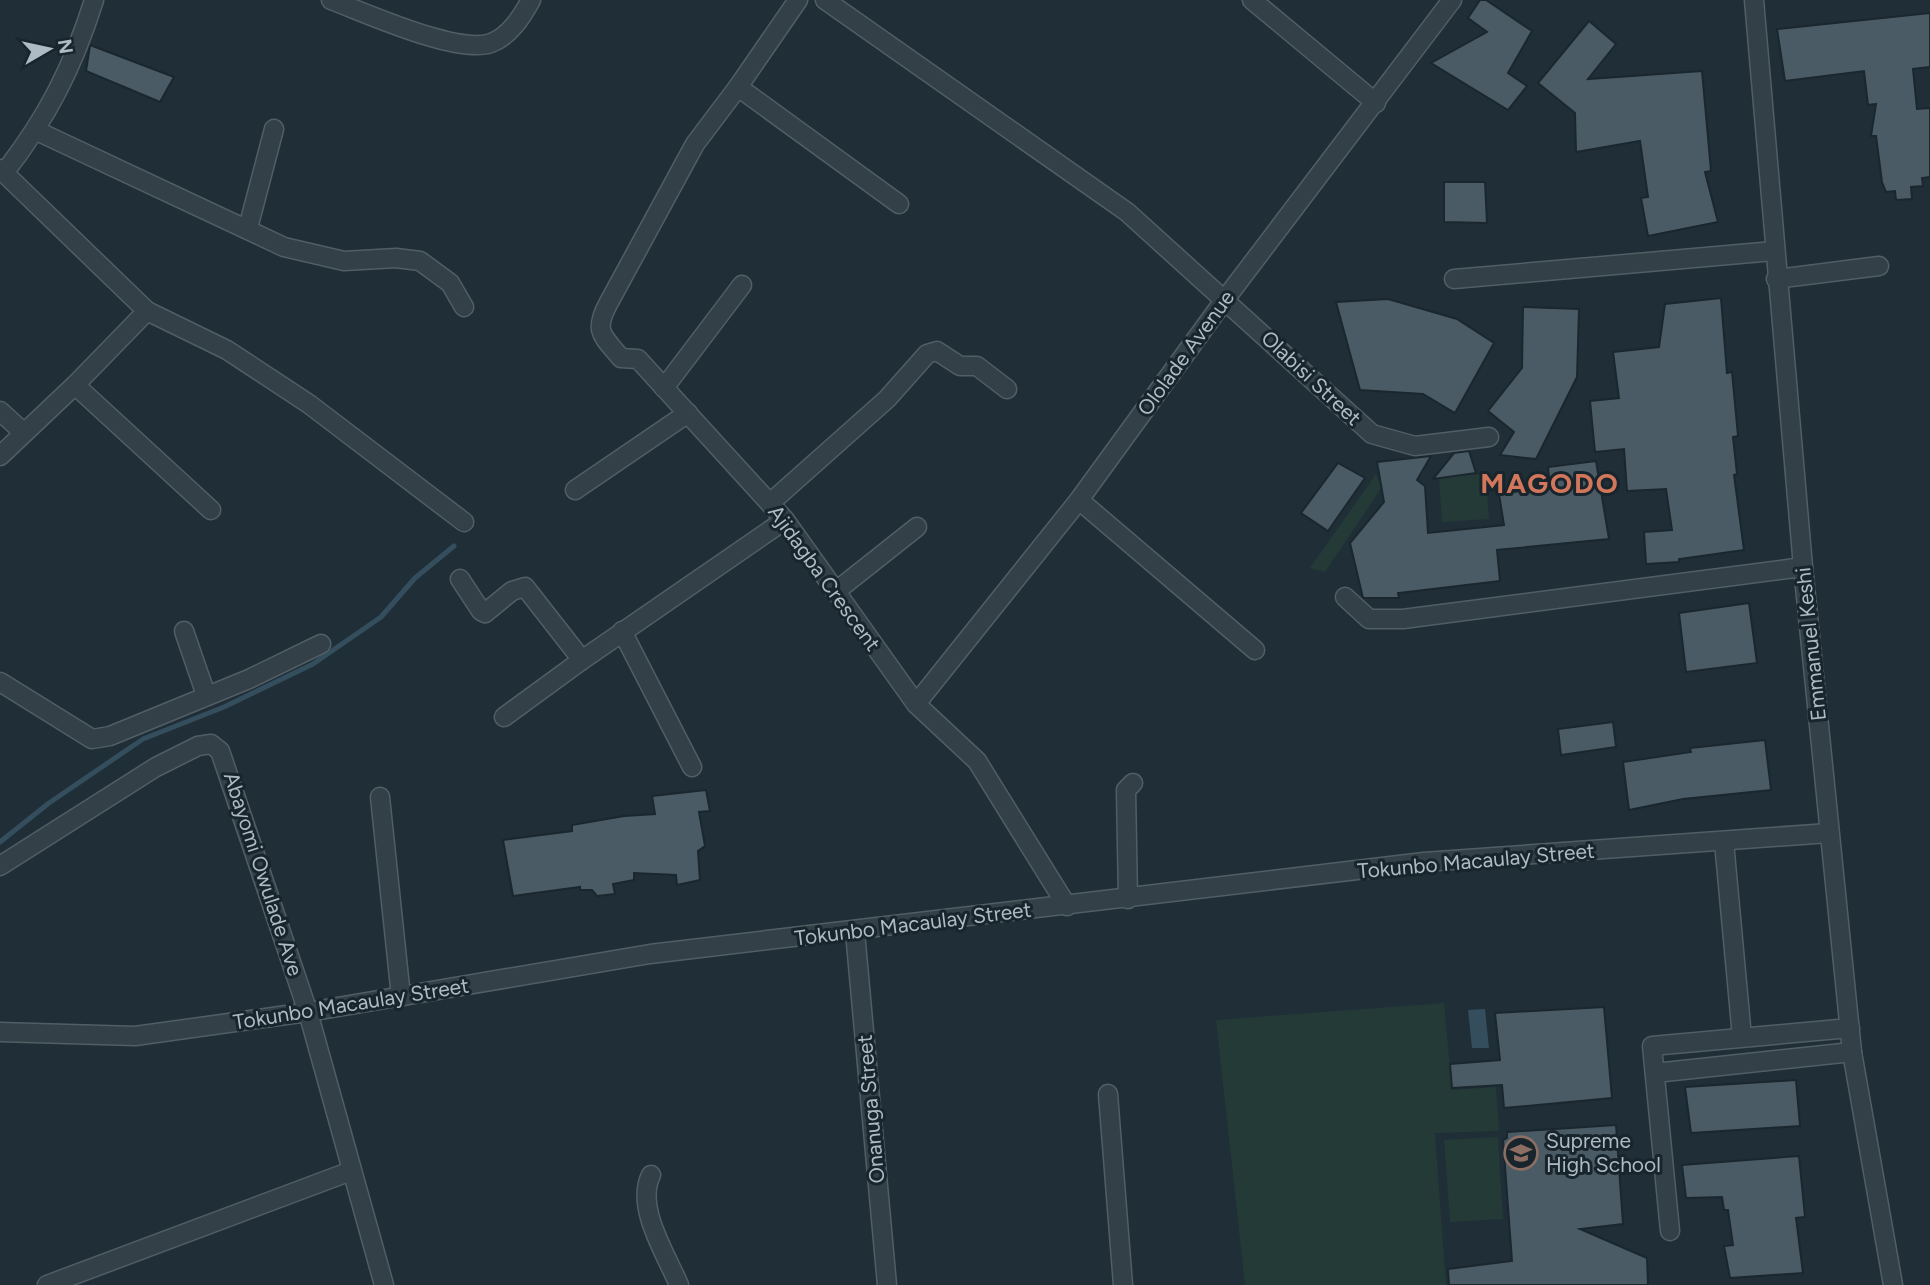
<svg xmlns="http://www.w3.org/2000/svg" width="1930" height="1285" font-family="Figtree,sans-serif">
<style>
.green{fill:#233a37}
.water{fill:#344e5e}
.lines{fill:none;stroke-linecap:round;stroke-linejoin:round}
.stream{stroke:#344e5e;stroke-width:5}
.building{fill:#4b5b66;stroke:#1b272e;stroke-width:2}
.minor-casing{stroke:#515e65;stroke-width:21}
.minor{stroke:#344047;stroke-width:18}
.labels{text-anchor:middle;stroke-width:6;stroke-linejoin:round;paint-order:stroke}
.street-label{font-size:21px;fill:#aebbc4;stroke:#19252c}
.poi-label{font-size:21px;fill:#aebbc4;stroke:#19252c;text-anchor:start}
.district-label{font-size:28px;font-weight:bold;letter-spacing:2px;fill:#d2775b;stroke:#19252c}
</style>
<rect width="100%" height="100%" fill="#202e37"/>
<g class="green">
<polygon points="1376,474 1382,487 1325,572 1310,568"/>
<polygon points="1486,474 1489,519 1442,522 1439,477"/>
<polygon points="1444,1003 1452,1090 1496,1087 1499,1131 1435,1133 1446,1285 1245,1285 1216,1020"/>
<polygon points="1498,1137 1503,1219 1450,1222 1444,1140"/>
</g>
<polygon class="water" points="1485,1009 1489,1048 1472,1048 1468,1010"/>
<g class="lines">
<polyline class="stream" points="0,842 49,803 143,739 224,707 313,664 381,617 415,578 454,546"/>
</g>
<g class="building">
<polygon points="1480,0 1486,0 1532,31 1508,73 1527,86 1508,110 1431,63 1487,32 1468,18"/>
<polygon points="1930,13 1930,67 1913,69 1917,109 1930,108 1930,177 1922,178 1923,186 1911,187 1912,199 1896,200 1895,191 1886,192 1882,182 1876,136 1871,136 1876,104 1868,105 1864,71 1785,81 1777,29"/>
<polygon points="1589,21 1616,44 1588,79 1702,71 1711,171 1705,172 1718,222 1648,236 1641,198 1648,197 1640,141 1576,152 1575,113 1538,83"/>
<polygon points="90,45 174,77 160,102 86,71"/>
<polygon points="1444,182 1485,182 1487,223 1444,222"/>
<polygon points="1721,298 1727,373 1732,372 1738,436 1733,437 1737,474 1734,475 1744,550 1679,559 1679,562 1646,564 1644,532 1672,530 1666,489 1627,491 1624,449 1595,452 1590,401 1619,398 1613,352 1659,347 1665,304"/>
<polygon points="1388,299 1457,319 1494,343 1455,413 1423,394 1360,390 1336,302"/>
<polygon points="1523,307 1579,309 1577,377 1536,459 1500,455 1514,432 1488,411 1522,368"/>
<polygon points="1469,451 1476,473 1433,479 1454,453"/>
<polygon points="1431,456 1417,480 1425,486 1428,533 1504,525 1499,494 1550,487 1548,467 1596,461 1609,539 1497,550 1500,581 1398,593 1399,598 1363,598 1350,543 1384,502 1377,462"/>
<polygon points="1338,463 1365,478 1328,531 1301,513"/>
<polygon points="1749,603 1757,663 1686,672 1679,613"/>
<polygon points="1613,722 1616,747 1561,755 1558,729"/>
<polygon points="1765,740 1771,790 1683,799 1629,810 1623,762 1691,752 1690,748"/>
<polygon points="706,790 710,811 699,812 705,846 698,851 700,880 677,885 676,875 634,873 634,880 613,884 615,894 597,896 592,890 580,890 580,887 513,896 503,840 572,831 572,825 624,816 655,814 652,796"/>
<polygon points="1604,1007 1612,1098 1504,1108 1502,1085 1452,1088 1450,1064 1500,1060 1495,1013"/>
<polygon points="1796,1080 1800,1126 1691,1133 1685,1087"/>
<polygon points="1616,1125 1623,1224 1580,1229 1647,1258 1648,1285 1449,1285 1448,1269 1512,1261 1503,1140 1507,1138 1507,1132"/>
<polygon points="1799,1156 1805,1217 1796,1218 1803,1273 1730,1278 1724,1246 1733,1245 1728,1210 1724,1210 1722,1197 1686,1198 1682,1165"/>
</g>
<g class="lines">
<defs>
<g id="minor">
<path d="M331,0C366,13 458,55 491,43C510,36 522,16 531,0"/>
<path d="M798,0L738,87L695,144L608,304C593,332 603,336 621,358L638,359L785,520L916,704L977,761L1067,906"/>
<polyline points="825,0 1127,212 1372,434 1415,446 1489,437"/>
<polyline points="1252,0 1376,103"/>
<polyline points="1754,0 1803,567 1852,1052 1893,1285"/>
<polyline points="738,87 899,204"/>
<polyline points="37,131 284,247 344,261 396,258 420,261 450,283 464,307"/>
<polyline points="0,169 147,311 227,350 309,404 464,522"/>
<path d="M4,173C47,118 73,67 94,0"/>
<polyline points="248,228 274,129"/>
<polyline points="1454,279 1774,251"/>
<polyline points="1776,279 1879,266"/>
<polyline points="75,385 211,510"/>
<polyline points="664,388 742,285"/>
<polyline points="0,411 23,432"/>
<polyline points="0,456 75,385 147,311"/>
<polyline points="575,490 688,413"/>
<polyline points="1079,500 1255,650"/>
<polyline points="770,503 887,399 927,354 937,351 960,366 977,366 1007,389"/>
<polyline points="460,579 481,611 485,613 512,591 525,587 582,660 785,520"/>
<polyline points="835,592 917,527"/>
<polyline points="1345,597 1369,619 1403,619 1803,567"/>
<polyline points="184,631 206,695"/>
<polyline points="622,631 692,767"/>
<polyline points="0,682 92,739 110,736 249,679 321,644"/>
<polyline points="916,704 1079,500 1226,298 1452,0"/>
<polyline points="504,717 582,660"/>
<polyline points="380,797 401,997"/>
<polyline points="1724,842 1742,1037"/>
<polyline points="0,866 156,767 198,746 211,744 220,751 308,1012 384,1285"/>
<polyline points="1128,899 1126,790 1133,783"/>
<polyline points="855,932 887,1285"/>
<polyline points="0,1032 135,1036 308,1012 650,954 1424,862 1829,833"/>
<polyline points="1655,1073 1852,1052"/>
<polyline points="1108,1094 1123,1285"/>
<path d="M651,1175C635,1207 666,1254 679,1285"/>
<polyline points="1670,1231 1652,1046 1850,1028"/>
<polyline points="47,1285 351,1171"/>
</g>
</defs>
<use href="#minor" class="minor-casing"/>
<use href="#minor" class="minor"/>
</g>
<defs>
<symbol id="school-ring" viewBox="-11 -11 22 22"><circle r="9.5" fill="#19252c" stroke="#8d6e63" stroke-width="1.5"/><path d="M0-5L7-2L0 1L-7-2ZM-4 1L0 2.5L4 1V4Q0 6-4 4Z" fill="#8d6e63"/></symbol>
</defs>
<g fill-rule="evenodd">
<use href="#school-ring" x="1502" y="1134" width="38" height="38"/>
</g>
<g class="labels">
<g class="street-label">
<text transform="translate(1186 353) rotate(-54)" y="7">Ololade Avenue</text>
<text transform="translate(1311 378) rotate(43)" y="7">Olabisi Street</text>
<text transform="translate(824 578) rotate(54)" y="7">Ajidagba Crescent</text>
<text transform="translate(1811 644) rotate(-96)" y="7">Emmanuel Keshi</text>
<text transform="translate(1476 861) rotate(-5)" y="7">Tokunbo Macaulay Street</text>
<text transform="translate(263 874) rotate(72)" y="7">Abayomi Owulade Ave</text>
<text transform="translate(913 924) rotate(-7)" y="7">Tokunbo Macaulay Street</text>
<text transform="translate(351 1004) rotate(-9)" y="7">Tokunbo Macaulay Street</text>
<text transform="translate(871 1109) rotate(-95)" y="7">Onanuga Street</text>
</g>
<g class="poi-label">
<text x="1546" y="1148">Supreme<tspan x="1546" dy="24">High School</tspan></text>
</g>
<g class="district-label">
<text x="1550" y="493">MAGODO</text>
</g>
</g>
<g transform="translate(49 49) rotate(81)" stroke="#19252c" stroke-width="5" paint-order="stroke">
<path d="M0-5L12 26L0 18L-12 26Z" fill="#aebbc4"/>
<text y="-10" font-size="19" font-weight="bold" text-anchor="middle" fill="#aebbc4">N</text>
</g>
</svg>
